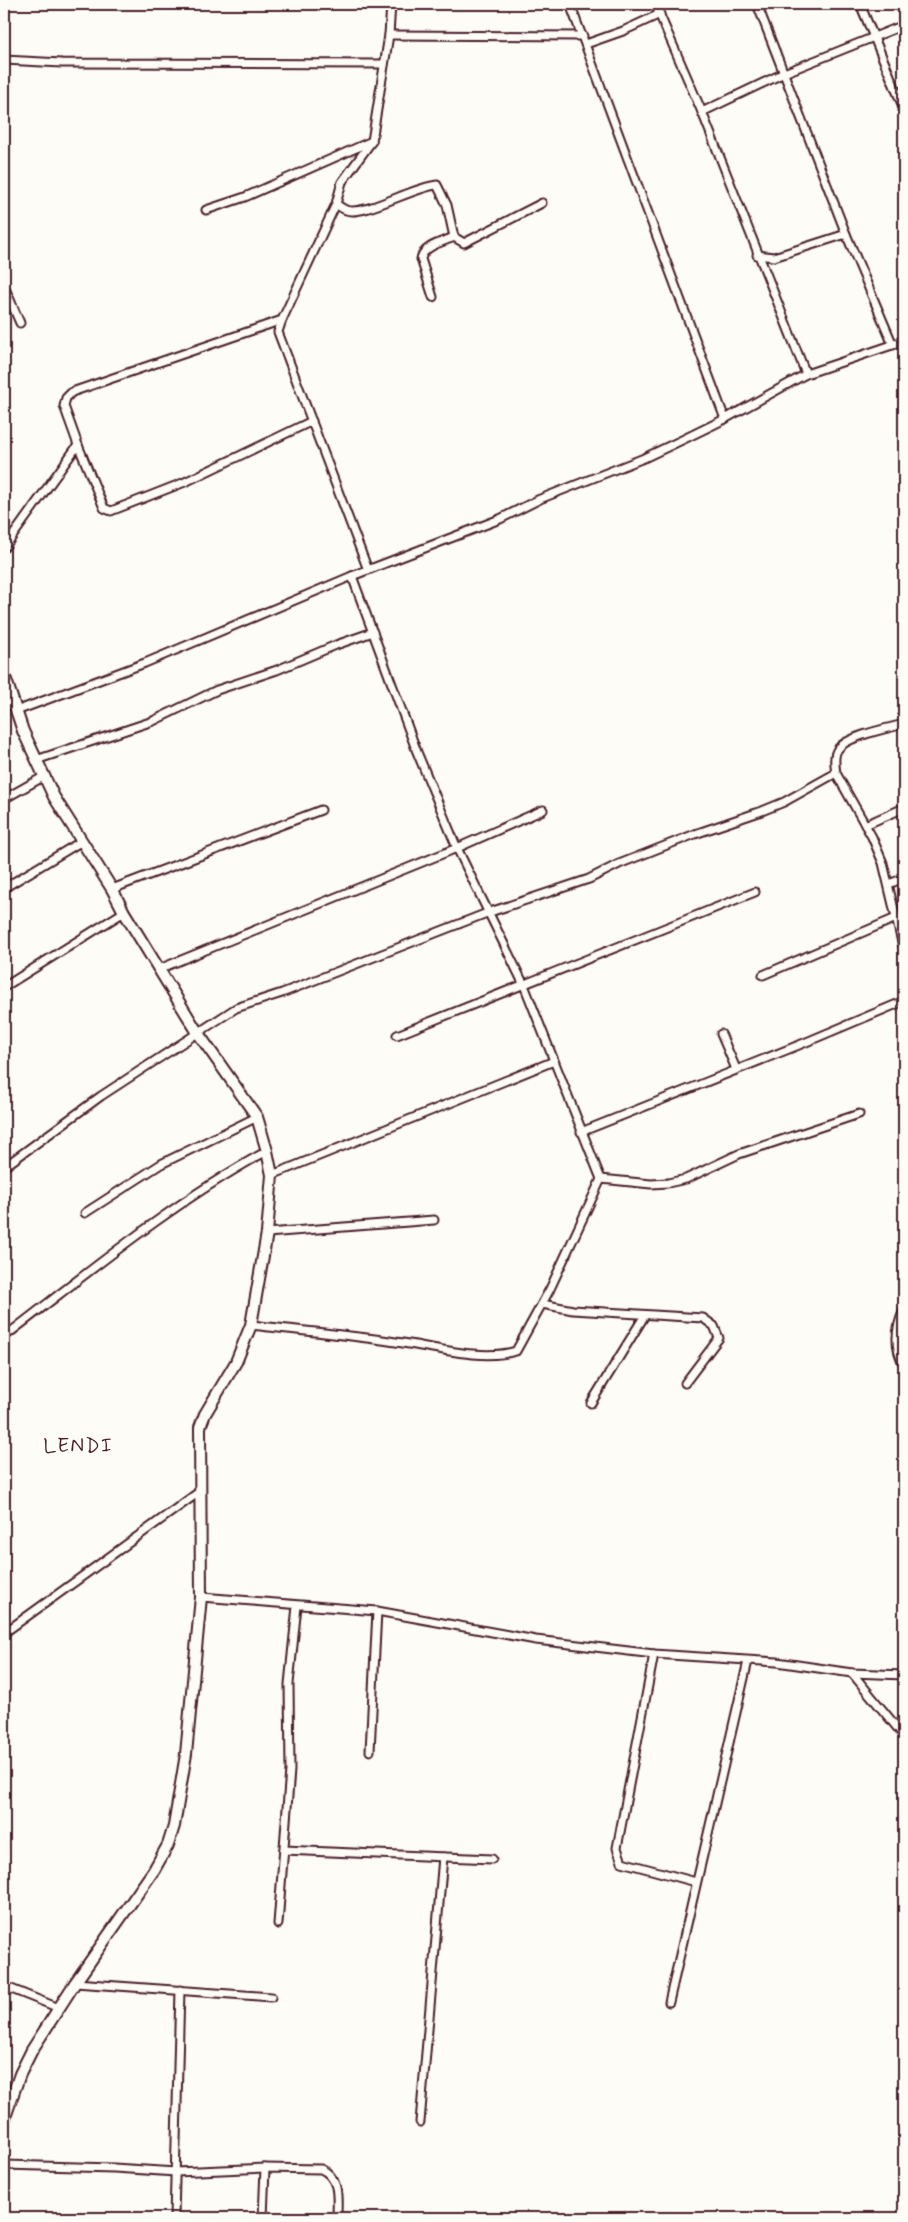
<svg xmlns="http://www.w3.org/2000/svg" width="908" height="2222" font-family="Mynerve,sans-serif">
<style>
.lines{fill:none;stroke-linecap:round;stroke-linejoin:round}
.street-casing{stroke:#4a1f2b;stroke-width:11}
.secondary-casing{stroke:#4a1f2b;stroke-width:14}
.street{stroke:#fdfcf7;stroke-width:7}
.secondary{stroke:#fdfcf7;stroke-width:10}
.labels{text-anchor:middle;stroke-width:5;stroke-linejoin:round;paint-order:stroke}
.quarter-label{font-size:21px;letter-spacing:1px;fill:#4a1f2b;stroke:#fdfcf7}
</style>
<rect width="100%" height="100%" fill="#fdfcf7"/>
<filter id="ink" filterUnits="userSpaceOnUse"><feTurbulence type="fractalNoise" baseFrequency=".02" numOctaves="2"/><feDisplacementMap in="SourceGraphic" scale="10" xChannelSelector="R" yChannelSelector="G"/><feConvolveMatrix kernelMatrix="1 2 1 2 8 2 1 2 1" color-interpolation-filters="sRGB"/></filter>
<g filter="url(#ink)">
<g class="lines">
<defs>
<g id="street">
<polyline points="570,4 725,419"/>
<polyline points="655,4 702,112 806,374"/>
<polyline points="757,4 846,234 893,345"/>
<polyline points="860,4 904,109"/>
<polyline points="389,35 583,36"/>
<polyline points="586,44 623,31 660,14"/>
<polyline points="4,60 62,63 384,64"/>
<polyline points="702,112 784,73 904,25"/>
<path d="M336,204C339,206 343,209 346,210C363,217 413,187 437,185L447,205L454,237L464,243L542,203"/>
<polyline points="206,210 245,197 372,141"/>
<polyline points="757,255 774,257 846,234"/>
<polyline points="4,286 20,323"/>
<path d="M433,297L421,259C423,246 443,242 454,237"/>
<polyline points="282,320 72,392 66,398 64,406 78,445 104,508 111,511 185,482 312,421"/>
<polyline points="4,548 78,445"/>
<polyline points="368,570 278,332 282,320 336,204 342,182 372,141 389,35 391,4"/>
<polyline points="4,707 13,703"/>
<polyline points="16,711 145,663 352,576 500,519 540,499 644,458 684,439 725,419 806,374 904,341"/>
<polyline points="36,760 153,721 217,690 277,670 336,645 373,632"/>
<polyline points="836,773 872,837 883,863 904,951"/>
<polyline points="4,799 43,777"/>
<polyline points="865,825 904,808"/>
<polyline points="889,884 904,878"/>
<polyline points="4,888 82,841"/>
<polyline points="112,889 321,810"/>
<polyline points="159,969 457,848 543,810"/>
<polyline points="763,975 896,918"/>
<polyline points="4,987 124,912"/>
<polyline points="721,1034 736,1069"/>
<polyline points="397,1035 755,892"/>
<polyline points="581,1132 804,1043 904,1001"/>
<path d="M4,1167L101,1096L236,1008L282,993L487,913L589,879L619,864L695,834L762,811L784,802L836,773C835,766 833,755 838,749C847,736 889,728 904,724"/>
<polyline points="272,1175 554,1061"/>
<polyline points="601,1179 651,1184 668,1183 686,1179 739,1154 859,1114"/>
<polyline points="85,1213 161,1164 257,1117"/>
<polyline points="267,1233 434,1220"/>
<polyline points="542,1304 573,1310 703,1318 714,1326 719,1338 685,1383"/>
<path d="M904,1310C895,1329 894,1347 904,1365"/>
<path d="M251,1325C302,1331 353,1335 403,1343C437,1348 483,1361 516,1351L550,1289L601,1179L524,985L457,848L417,752L352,576"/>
<path d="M4,1337C89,1272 173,1202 267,1151"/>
<polyline points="591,1403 645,1315"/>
<polyline points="201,1597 377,1611 536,1640 654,1654 777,1662 852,1673 904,1675"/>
<polyline points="4,1633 199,1492"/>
<polyline points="654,1654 617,1848 622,1862 696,1882"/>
<polyline points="852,1673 904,1736"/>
<polyline points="370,1751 377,1611"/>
<polyline points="284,1850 492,1859"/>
<polyline points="278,1924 290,1770 289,1684 297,1606"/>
<polyline points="75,1983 271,1997"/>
<polyline points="4,1986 59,2008"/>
<polyline points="669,2002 748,1661"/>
<polyline points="420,2122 443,1857"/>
<path d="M4,2165L114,2168L176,2172L265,2168L321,2169C341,2178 337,2199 337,2218"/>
<polyline points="174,2218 180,1990"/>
<polyline points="263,2218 265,2168"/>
</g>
<polyline id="secondary" points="4,674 23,731 54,797 112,889 124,912 198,1033 257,1117 267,1151 272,1175 267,1233 251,1325 236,1362 205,1414 200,1427 201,1597 186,1754 174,1826 168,1845 154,1870 75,1983 32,2050 20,2074 4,2120"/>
</defs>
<use href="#street" class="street-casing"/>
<use href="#secondary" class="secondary-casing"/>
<use href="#street" class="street"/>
<use href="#secondary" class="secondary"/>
</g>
</g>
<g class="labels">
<g class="quarter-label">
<text x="78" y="1452">LENDI</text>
</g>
</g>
<rect width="908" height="2222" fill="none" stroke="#fdfcf7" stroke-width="20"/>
<rect x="10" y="10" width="888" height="2202" fill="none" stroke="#4a1f2b" stroke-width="2" filter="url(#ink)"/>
</svg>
